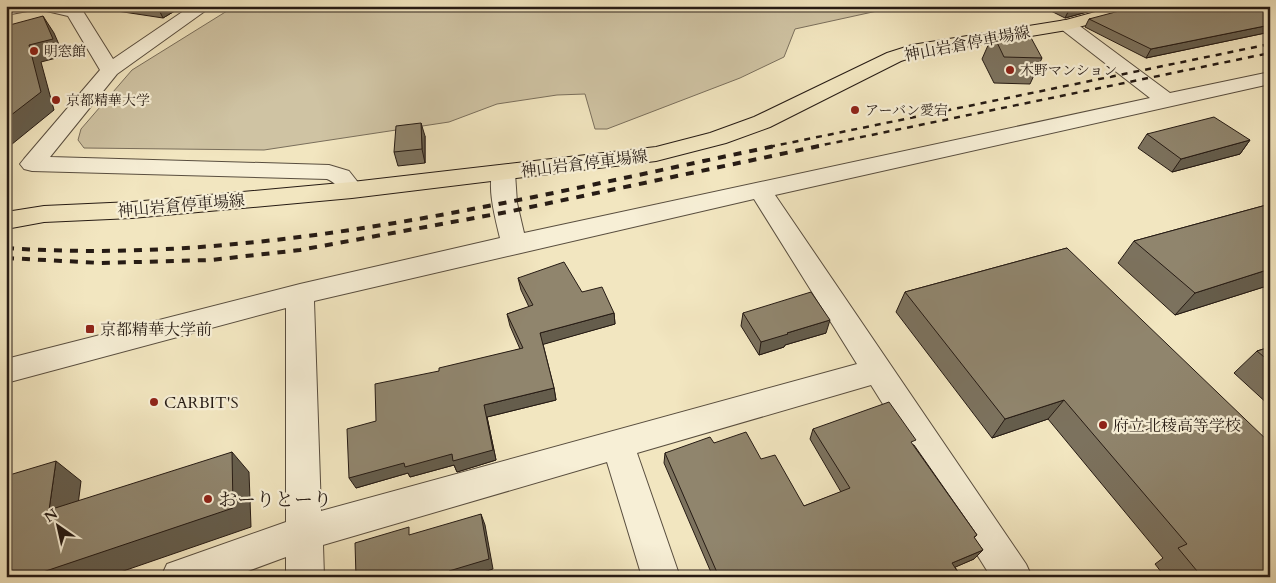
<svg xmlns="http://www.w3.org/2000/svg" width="1276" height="583" font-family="Cardo,'Noto Serif JP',serif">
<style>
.green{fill:#cfc3a3;stroke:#7a6f5c}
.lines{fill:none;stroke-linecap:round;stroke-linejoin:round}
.minor-casing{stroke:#594e3f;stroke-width:2}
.major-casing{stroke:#261b14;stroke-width:2}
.minor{fill:#f7efd6;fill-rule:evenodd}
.major{fill:#f2e6c0;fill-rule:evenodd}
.rail-far1{stroke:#261b14;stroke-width:2.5;stroke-dasharray:6 6;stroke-linecap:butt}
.rail{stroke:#261b14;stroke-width:4;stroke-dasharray:8 8;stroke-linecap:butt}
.wall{fill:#7c725e;stroke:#261b14}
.shaded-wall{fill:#655d4c;stroke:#261b14}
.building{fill:#90856d;stroke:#261b14}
.poi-dot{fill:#8f2418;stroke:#f7efd6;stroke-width:2}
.labels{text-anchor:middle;stroke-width:4.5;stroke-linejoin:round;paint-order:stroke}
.far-poi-label{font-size:14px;fill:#261b14;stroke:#f7efd6;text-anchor:start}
.street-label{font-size:16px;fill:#261b14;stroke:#f7efd6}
.poi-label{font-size:16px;fill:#261b14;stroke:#f7efd6;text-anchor:start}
.near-poi-label{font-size:19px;fill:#261b14;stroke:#f7efd6;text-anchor:start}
</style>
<rect width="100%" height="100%" fill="#f2e6c0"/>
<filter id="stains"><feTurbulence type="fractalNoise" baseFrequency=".004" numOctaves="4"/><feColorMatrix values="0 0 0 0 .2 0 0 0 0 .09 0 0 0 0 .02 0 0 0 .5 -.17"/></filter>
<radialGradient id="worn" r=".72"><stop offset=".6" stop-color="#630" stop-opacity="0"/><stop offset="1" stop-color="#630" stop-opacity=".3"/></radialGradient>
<polygon class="green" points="235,6 900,6 795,29 784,57 740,78 607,129 595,129 585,94 557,95 497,104 449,122 264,150 84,148 78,140 81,129 132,70"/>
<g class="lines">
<defs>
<g id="minor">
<path d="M6,6H73L81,8L113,59L191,6H212L117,74L50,157L329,165L349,171L364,190L360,195C338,202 343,185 327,179L32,171L24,169L20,164L24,159L100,70L68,16L38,9L6,15Z"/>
<path d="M1067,20L1073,21L1170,93L1270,72V84L775,195L1026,564L1032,577H991L871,385L637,453L680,577H642L607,462L323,545L324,577H286V557L232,577H161L167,564L286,522V308L6,383V359L300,284L500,238C496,221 485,182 495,168L503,166L511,168L515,173L517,203L524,233L1150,98L1061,29L1058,25L1061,21ZM754,199L857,364L321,511L314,301Z"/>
</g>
<polygon id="major" points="1117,6 1147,6 1144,10 1067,30 922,54 901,61 770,127 726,143 656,161 352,198 132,218 44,222 6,229 6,212 44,206 132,202 352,182 656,147 710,133 754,117 887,53 912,45 1066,20"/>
</defs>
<use href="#minor" class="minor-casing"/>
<use href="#major" class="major-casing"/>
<use href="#minor" class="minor"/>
<use href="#major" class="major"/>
<g class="rail-far1">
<polyline points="769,147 1270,44"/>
<polyline points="813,147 1270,53"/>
</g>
<g class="rail">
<path d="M6,248C266,266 522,198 775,146"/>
<polyline points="6,258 101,263 211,260 300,250 507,212 819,146"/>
</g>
</g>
<g class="wall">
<polygon points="84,6 183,6 163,18"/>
<polygon points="1041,6 1109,6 1065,18"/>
<polygon points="1270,6 1270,32 1146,58 1085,27 1089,19 1223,7"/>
<polygon points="993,34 1042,58 1030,84 994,83 982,59"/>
<polygon points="1147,134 1250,140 1240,154 1172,172 1138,148"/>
<polygon points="425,136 425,163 398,166 394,152"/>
<polygon points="1270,204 1270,285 1175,315 1118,263 1134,241"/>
<polygon points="1067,248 1270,577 1165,577 1155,564 1163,558 1048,419 992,438 896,312 905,292"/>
<polygon points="518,278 582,292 614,313 615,324 543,344 554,388 556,400 487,417 496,460 457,472 454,465 410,477 408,473 356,488 376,421 439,371 520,349 510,326 507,314 529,307 521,290"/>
<polygon points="743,313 826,333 785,345 784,347 759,355 741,326"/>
<polygon points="1270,347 1270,406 1234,373 1257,351"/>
<polygon points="813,429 914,445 977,535 974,538 983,550 974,559 955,567 961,577 713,577 664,463 665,453 714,443 761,459 804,506 841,492 810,439"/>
</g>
<g class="shaded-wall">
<polygon points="157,6 183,6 163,18"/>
<polygon points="1083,6 1109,6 1065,18 1069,10"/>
<polygon points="43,16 54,33 64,56 41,62 54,110 6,149 6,119 29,45"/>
<polygon points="1270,25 1270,32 1146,58 1151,49"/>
<polygon points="421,123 425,136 425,163 422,149"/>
<polygon points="1250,140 1240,154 1172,172 1181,159"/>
<polygon points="1270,269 1270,285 1175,315 1195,293"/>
<polygon points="614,313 615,324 541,345 540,333"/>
<polygon points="830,320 826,333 785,345 784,347 759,355 761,342 787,333"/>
<polygon points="554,388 556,400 487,417 496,460 457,472 454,465 410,477 408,473 356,488 349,478 484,405"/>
<polygon points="1064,400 1048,419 992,438 1005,419"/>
<polygon points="232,452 249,472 251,527 106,577 28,577"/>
<polygon points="56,461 81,481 75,529 49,510"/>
<polygon points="481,514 485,525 493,569 468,577 449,577 449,571"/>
<polygon points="983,550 974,559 944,572 952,563"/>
</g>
<g class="building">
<polygon points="1061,6 1083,6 1069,10"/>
<polygon points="1138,6 1223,7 1270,6 1270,25 1151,49 1089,19"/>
<polygon points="43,16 53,39 29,45 41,92 6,119 6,26"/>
<polygon points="993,34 1029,34 1042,58 1004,57"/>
<polygon points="1214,117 1250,140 1181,159 1147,134"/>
<polygon points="421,123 422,149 394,152 396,126"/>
<polygon points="1270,204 1270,269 1195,293 1134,241"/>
<polygon points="1067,248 1270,443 1270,577 1202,577 1178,548 1187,544 1064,400 1005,419 905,292"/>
<polygon points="564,262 582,292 602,287 614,313 540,333 554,388 484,405 493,450 453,461 452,454 405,467 404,463 349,478 347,429 376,421 375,384 439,371 439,368 523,348 507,314 533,305 518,278"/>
<polygon points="811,292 830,320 787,333 788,334 761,342 743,313"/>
<polygon points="1270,347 1270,362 1257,351"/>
<polygon points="889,402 916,440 911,442 977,535 974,537 983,550 952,563 961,577 719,577 665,453 710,437 714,443 746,432 761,459 775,455 804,506 850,488 813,429"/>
<polygon points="232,452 233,508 28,577 6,577 6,476 56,461 49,510"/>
<polygon points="481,514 489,559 449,571 449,577 356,577 355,543 409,527 409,535"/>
</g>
<g class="poi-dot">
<circle cx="34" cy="51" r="5"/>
<circle cx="1010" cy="70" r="5"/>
<circle cx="56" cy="100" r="5"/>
<circle cx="855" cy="110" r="5"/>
<rect x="85" y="324" width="10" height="10" rx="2.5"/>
<circle cx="154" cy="402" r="5"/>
<circle cx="1103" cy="425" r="5"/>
<circle cx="208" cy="499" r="5"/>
</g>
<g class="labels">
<g class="far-poi-label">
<text x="44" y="56">明窓館</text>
<text x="1020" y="75">木野マンション</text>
<text x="66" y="105">京都精華大学</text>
<text x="865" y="115">アーバン愛宕</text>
</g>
<g class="street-label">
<text transform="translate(967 43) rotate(-11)" y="6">神山岩倉停車場線</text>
<text transform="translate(584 163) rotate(-7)" y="6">神山岩倉停車場線</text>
<text transform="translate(181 205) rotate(-5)" y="6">神山岩倉停車場線</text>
</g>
<g class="poi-label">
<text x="100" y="335">京都精華大学前</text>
<text x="164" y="408">CARBIT'S</text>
<text x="1113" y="431">府立北稜高等学校</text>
</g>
<g class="near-poi-label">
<text x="218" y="506">おーりとーり</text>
</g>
</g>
<rect width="1276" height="583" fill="none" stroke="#f2e6c0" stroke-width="25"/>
<rect x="8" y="8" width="1261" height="568" fill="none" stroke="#261b14" stroke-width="2.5"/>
<rect x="12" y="12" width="1251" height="558" fill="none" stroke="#261b14"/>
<g transform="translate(58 526) rotate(326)" stroke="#f7efd6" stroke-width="4" paint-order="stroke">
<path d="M0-4L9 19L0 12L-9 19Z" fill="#261b14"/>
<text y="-8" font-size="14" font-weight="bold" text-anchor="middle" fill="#261b14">N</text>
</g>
<rect width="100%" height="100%" filter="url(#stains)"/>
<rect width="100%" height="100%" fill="url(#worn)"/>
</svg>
